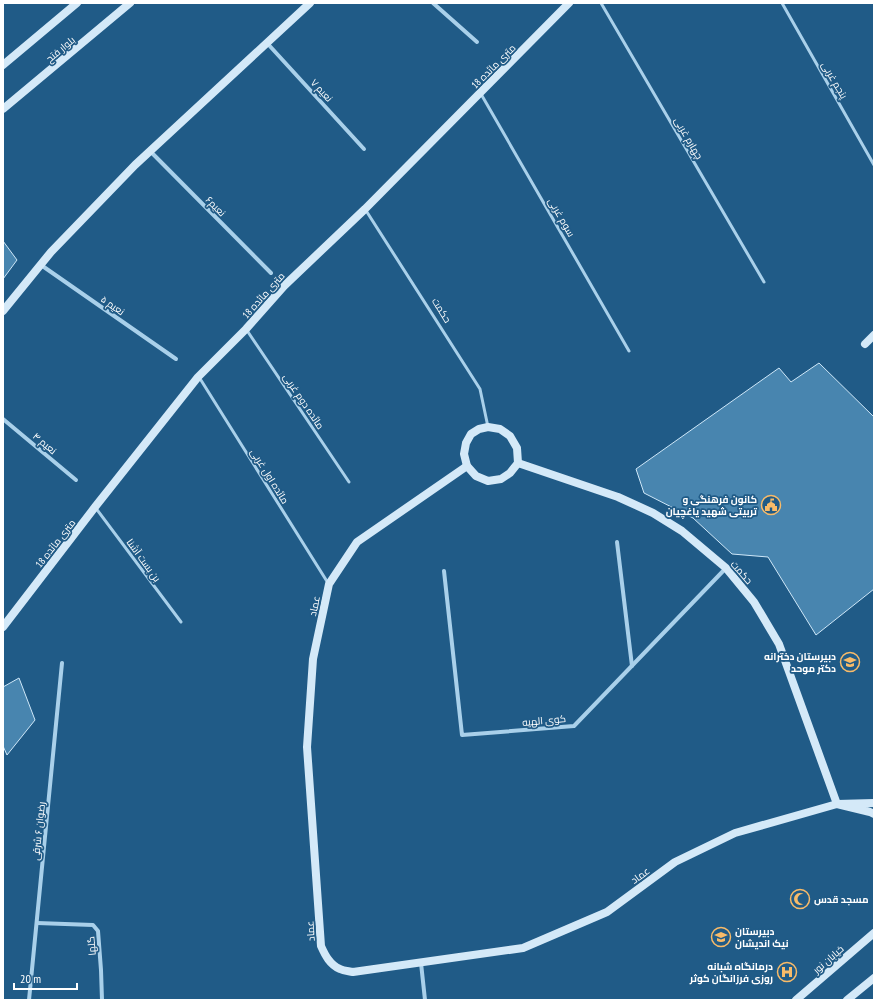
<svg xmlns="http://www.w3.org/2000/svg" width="877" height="1003" font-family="'PT Sans Narrow',Cairo,sans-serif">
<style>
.building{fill:#4885af;stroke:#cee7f8}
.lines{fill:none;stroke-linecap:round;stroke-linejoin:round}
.lane{stroke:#a9d0ea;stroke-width:3}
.street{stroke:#a9d0ea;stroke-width:4}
.secondary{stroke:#d4e9f8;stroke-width:8}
.labels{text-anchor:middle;stroke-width:3.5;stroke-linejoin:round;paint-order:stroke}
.street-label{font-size:10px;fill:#fff;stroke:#205b87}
.poi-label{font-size:10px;font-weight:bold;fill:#fff;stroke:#205b87;text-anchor:end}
</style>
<rect width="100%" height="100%" fill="#205b87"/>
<g class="building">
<polygon points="3,241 17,260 3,279"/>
<polygon points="819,363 874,417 874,589 816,635 768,557 732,554 693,518 644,493 636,469 779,368 791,382"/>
<polygon points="19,678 35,720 7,755 3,746 3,687"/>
</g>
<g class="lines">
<g class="lane">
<polyline points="601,3 764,282"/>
<polyline points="782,3 874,165"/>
<polyline points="481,94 629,351"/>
<polyline points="365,209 480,389 488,427"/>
<polyline points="246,329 349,482"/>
<polyline points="199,377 328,583"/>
<polyline points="95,507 181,622"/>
</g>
<g class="street">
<polyline points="433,3 477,42"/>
<polyline points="267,43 364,149"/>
<polyline points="150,151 271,273"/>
<polyline points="41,265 176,359"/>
<polyline points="3,419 76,480"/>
<polyline points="617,542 632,666"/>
<polyline points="444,571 462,735 574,726 726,568"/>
<polyline points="37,923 93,925 98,931 101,970 102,1000"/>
<polyline points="421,963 425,1000"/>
<polyline points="29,1000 62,663"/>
</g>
<g class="secondary">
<polyline points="3,65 77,3"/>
<polyline points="3,109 130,3"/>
<polyline points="3,311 51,252 135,165 310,3"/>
<polyline points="865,344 874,335"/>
<polygon points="488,427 500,429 510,436 517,448 518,463 510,473 501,479 488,481 476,476 467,466 464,454 466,443 471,434 479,429"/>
<path d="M467,466L357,542L329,584L313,659L307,747L321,946C325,955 330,965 340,969C344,971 349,971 353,972L523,948L607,912L675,862L735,833L837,804L779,644L754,602L726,568L682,531L653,513L618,497L518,463"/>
<polyline points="3,627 95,507 198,377 246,329 284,286 365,209 569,3"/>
<polyline points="874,803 837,804 870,812 874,814"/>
<polyline points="796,1000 874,933"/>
<polyline points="847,1000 874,978"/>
</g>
</g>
<defs>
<symbol id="civic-ring" viewBox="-11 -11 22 22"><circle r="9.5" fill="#205b87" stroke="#f8bb69" stroke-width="1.5"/><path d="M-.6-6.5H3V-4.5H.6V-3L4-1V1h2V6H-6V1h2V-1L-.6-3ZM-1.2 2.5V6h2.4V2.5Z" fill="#f8bb69"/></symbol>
<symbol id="school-ring" viewBox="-11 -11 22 22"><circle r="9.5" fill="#205b87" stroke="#f8bb69" stroke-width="1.5"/><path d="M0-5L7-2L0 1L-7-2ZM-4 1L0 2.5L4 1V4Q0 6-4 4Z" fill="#f8bb69"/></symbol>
<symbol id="mosque-ring" viewBox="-11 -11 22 22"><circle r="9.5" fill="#205b87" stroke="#f8bb69" stroke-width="1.5"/><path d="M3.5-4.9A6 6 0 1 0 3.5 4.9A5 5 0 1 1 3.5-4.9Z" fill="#f8bb69"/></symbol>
<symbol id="hospital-ring" viewBox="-11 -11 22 22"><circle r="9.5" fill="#205b87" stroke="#f8bb69" stroke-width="1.5"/><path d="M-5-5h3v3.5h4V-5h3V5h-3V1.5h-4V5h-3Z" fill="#f8bb69"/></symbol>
</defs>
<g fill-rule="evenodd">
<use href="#civic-ring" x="760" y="494" width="22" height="22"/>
<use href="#school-ring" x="839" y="651" width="22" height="22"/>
<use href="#mosque-ring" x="789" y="888" width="22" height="22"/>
<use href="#school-ring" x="710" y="926" width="22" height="22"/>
<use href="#hospital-ring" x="776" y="961" width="22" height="22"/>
</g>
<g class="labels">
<g class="street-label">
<text transform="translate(60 49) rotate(-40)" y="4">بلوار فتح</text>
<text transform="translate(493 66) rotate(-45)" y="4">18 متری مائده</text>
<text transform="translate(835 80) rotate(60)" y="4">پنجم غربی</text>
<text transform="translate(322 90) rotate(47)" y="4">نعیم ۷</text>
<text transform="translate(689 138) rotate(60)" y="4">چهارم غربی</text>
<text transform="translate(216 206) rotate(45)" y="4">نعیم۶</text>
<text transform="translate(562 217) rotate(60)" y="4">سوم غربی</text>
<text transform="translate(263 295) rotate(-48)" y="4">18 متری مائده</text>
<text transform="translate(113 305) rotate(35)" y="4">نعیم ۵</text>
<text transform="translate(442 310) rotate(58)" y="4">حکمت</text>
<text transform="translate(304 401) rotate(56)" y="4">مائده دوم غربی</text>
<text transform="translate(45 443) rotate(40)" y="4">نعیم ۴</text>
<text transform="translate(270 476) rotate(58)" y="4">مائده اول غربی</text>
<text transform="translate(55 543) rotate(-52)" y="4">18 متری مائده</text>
<text transform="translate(144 560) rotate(54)" y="4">بن بست آشنا</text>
<text transform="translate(742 572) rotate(49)" y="4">حکمت</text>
<text transform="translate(314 606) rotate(-78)" y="4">عماد</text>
<text transform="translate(544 720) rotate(-5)" y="4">کوی الهیه</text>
<text transform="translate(38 831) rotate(-84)" y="4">رضوان ۶ شرقی</text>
<text transform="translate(640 875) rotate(-36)" y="4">عماد</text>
<text transform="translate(310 931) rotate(-94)" y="4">عماد</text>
<text transform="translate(91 946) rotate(-95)" y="4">گلها</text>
<text transform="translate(828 959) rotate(-41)" y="4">خیابان نور</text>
</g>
<g class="poi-label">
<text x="757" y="503">کانون فرهنگی و<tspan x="757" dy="12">تربیتی شهید یاغچیان</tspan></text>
<text x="836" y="660">دبیرستان دخترانه<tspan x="836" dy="12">دکتر موحد</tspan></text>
<text x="814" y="903" text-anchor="start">مسجد قدس</text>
<text x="735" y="935" text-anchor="start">دبیرستان<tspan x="735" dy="12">نیک اندیشان</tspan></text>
<text x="773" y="970">درمانگاه شبانه<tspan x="773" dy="12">روزی فرزانگان کوثر</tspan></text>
</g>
</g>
<rect width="877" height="1003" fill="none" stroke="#ffffff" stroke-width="8"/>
<path d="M14 983v6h63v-6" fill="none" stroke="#ffffff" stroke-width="2"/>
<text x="20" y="983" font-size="12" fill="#ffffff" stroke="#205b87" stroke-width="3" paint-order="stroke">20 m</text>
</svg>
